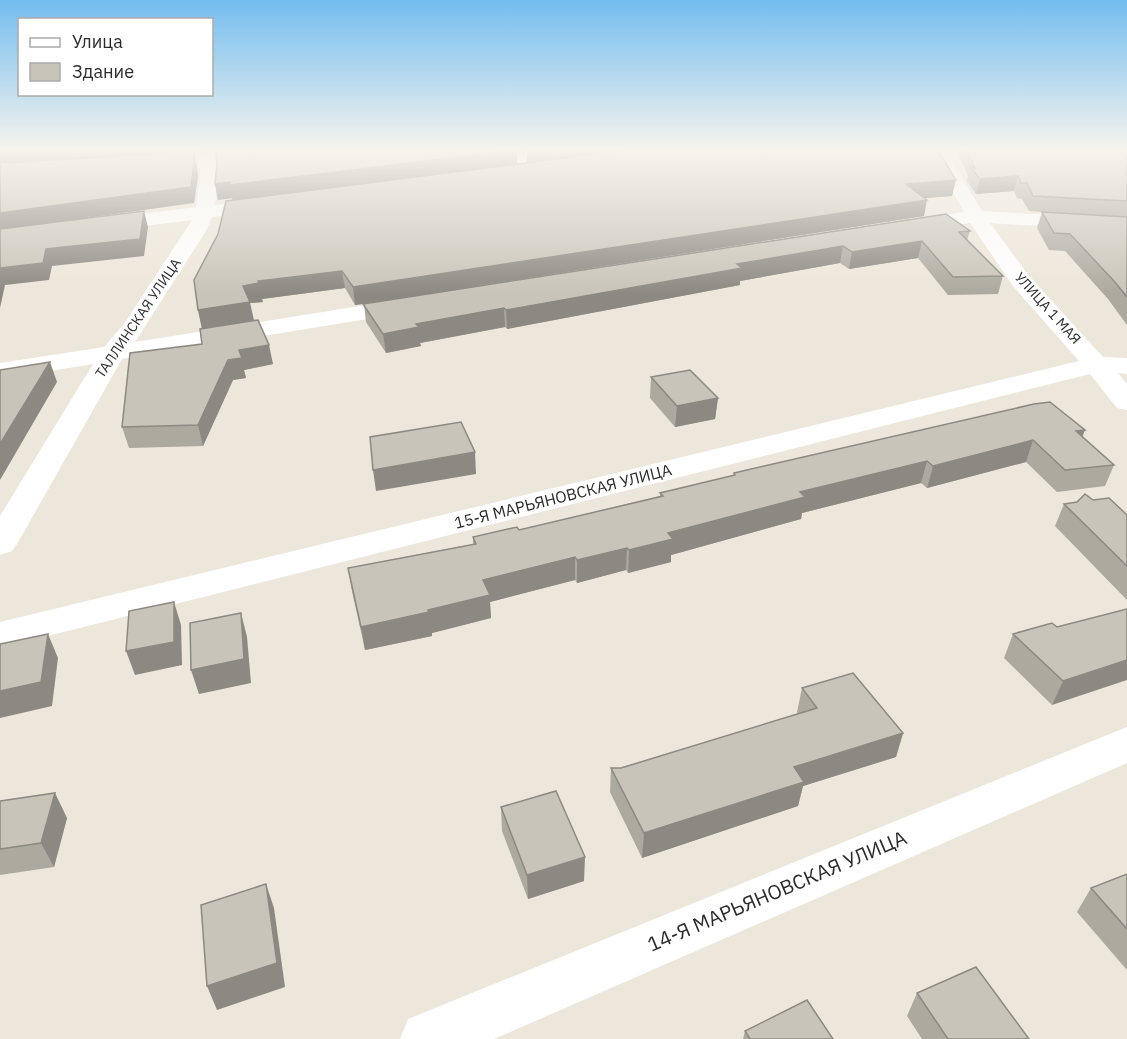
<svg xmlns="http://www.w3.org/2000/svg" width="1127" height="1039" font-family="'IBM Plex Sans',sans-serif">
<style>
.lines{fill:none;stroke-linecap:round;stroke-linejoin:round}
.minor{fill:#fff;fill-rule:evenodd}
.wall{fill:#aca99f;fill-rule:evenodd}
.shaded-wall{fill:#8c8982}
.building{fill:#c8c4b9;stroke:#8c8982;stroke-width:1.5}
.labels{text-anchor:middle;stroke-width:5;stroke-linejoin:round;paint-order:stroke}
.far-street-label{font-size:14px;fill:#2a2a2a;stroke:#fff}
.street-label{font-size:16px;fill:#2a2a2a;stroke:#fff}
.near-street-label{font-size:20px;fill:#2a2a2a;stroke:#fff}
</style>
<rect width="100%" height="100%" fill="#ede6da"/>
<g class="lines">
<g class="minor">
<polygon points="206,149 222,149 215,159 218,177 215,205 269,198 276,200 278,204 276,208 269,210 212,217 206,231 135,342 410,298 418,300 422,305 418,310 410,312 122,359 17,544 12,551 0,555 0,516 93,364 0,379 0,363 104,347 124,324 192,220 103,231 96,229 93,225 96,221 103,219 196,207 200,177 199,159"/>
<path d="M396,149C452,144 514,149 569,163L572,167L569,171L563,172L529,163L404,154Z"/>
<polygon points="929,149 945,149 982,211 1127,219 1127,231 990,223 1029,276 1103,357 1127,358 1127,374 1118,373 1127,384 1127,410 1117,408 1090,374 0,648 0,622 1079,361 1013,286 970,223 908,232 901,230 898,226 901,222 964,212"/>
<polygon points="1127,727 1127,763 494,1039 400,1039 408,1019"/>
</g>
</g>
<g class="wall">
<path d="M215,149H936L952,196L925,198L924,216L521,279L946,214L970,231L967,240L1003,276L998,294L948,295L918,258L849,269L840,263L740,281V285L507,329L505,327L420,343L421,346L386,353L366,322L364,304L355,305L345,288L262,299L263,302L250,303L254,321L273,364L244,370L246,378L233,380L203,446L129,448L122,427L202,344V329L198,310L218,234L233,200L232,198L218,200L215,184L217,163ZM497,149L524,151L527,153V162L517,164V150Z"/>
<polygon points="956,149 1127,149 1127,325 1108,299 1065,251 1049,250 1037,228 1042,212 1029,211 1022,199 1017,198 1014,191 976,194 967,181 968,176"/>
<polygon points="651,377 718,398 715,419 675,427 650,398"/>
<polygon points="1034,404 1082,437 1114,465 1105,486 1057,492 1026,462 927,488 921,483 802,513 801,519 671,555 671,562 628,573 626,570 577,583 575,580 490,602 491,618 432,633 432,636 365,650 352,591 348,568 473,544 473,537 519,530 660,496 660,493 734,475 734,473"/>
<polygon points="1093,500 1127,515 1127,600 1055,526 1064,504"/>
<polygon points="1127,609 1052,705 1004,658 1013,634 1057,627"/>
<polygon points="802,688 903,733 896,757 803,786 798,806 642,858 610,792 611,768 621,768 798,714 797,712"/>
<polygon points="0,801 67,818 54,867 0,875"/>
<polygon points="501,807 584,881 528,899 502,831"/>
<polygon points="1127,874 1127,970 1077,912 1091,888"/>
<polygon points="917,993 1029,1039 922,1039 907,1016"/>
<polygon points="745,1031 833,1039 743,1039"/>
</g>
<g class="shaded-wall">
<polygon points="0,149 204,149 201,152 194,152 197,166 198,177 194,203 0,230"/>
<polygon points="527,149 646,149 527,164"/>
<polygon points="517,150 517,165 233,201 232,198 218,200 215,184"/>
<polygon points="1018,176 1014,191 976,194 980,179"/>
<polygon points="956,180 952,196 903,200 906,184"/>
<polygon points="927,200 924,216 355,305 353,287"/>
<polygon points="144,211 148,227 144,256 52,266 49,280 5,285 0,308 0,268 46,249"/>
<polygon points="922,241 918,258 849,269 852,252"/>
<polygon points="843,246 840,263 740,281 740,285 507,329 506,310 737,264"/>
<polygon points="342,271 345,288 262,299 263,302 250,303 254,321 202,329 198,310 243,286 258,281"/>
<polygon points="504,308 505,327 420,343 421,346 386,353 383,334 416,324"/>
<polygon points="269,345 273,364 244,370 246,378 233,380 203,446 198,425 228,360 239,350"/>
<polygon points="50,362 57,382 0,480 0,444"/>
<polygon points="718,398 715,419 675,427 677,406"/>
<polygon points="1085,430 1077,451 1076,431"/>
<polygon points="1033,440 1026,462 927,488 933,466"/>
<polygon points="475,452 476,474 376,491 373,470"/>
<polygon points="927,461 921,483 802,513 801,519 671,555 671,562 628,573 629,550 668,533 800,492"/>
<polygon points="627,548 626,570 577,583 577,560"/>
<polygon points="575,557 575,580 490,602 491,618 432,633 432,636 365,650 361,627 428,610 483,580"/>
<polygon points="174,602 181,625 182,665 135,675 126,651"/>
<polygon points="241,613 247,637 251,683 199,694 191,670"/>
<polygon points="48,634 58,658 52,706 0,718 0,691"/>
<polygon points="1127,660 1127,680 1052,705 1063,681"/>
<polygon points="903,733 896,757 803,786 798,806 642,858 644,833 794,767"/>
<polygon points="55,793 67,818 54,867 41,843"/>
<polygon points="585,857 584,881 528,899 527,875"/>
<polygon points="266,884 274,908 285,987 217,1010 207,986"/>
</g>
<g class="building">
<polygon points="215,149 492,149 517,150 230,185 230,182 215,184 217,163"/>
<polygon points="635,149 936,149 938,150 956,180 906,184 927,200 353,287 342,271 258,281 259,283 243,286 250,302 198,310 194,280 218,234 226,201"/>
<polygon points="966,149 1127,149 1127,201 1033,196 1027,183 1021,183 1018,176 980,179 970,166 975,168"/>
<polygon points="194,152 194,162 191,187 0,213 0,163"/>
<polygon points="144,211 140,239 46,249 43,263 0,268 0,229"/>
<polygon points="1042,212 1127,217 1127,297 1114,281 1070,234 1054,233"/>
<polygon points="946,214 970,231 959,232 1003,276 953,277 922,241 852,252 843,246 737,264 742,268 506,310 504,308 416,324 419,327 383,334 363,304"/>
<polygon points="258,320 269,345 239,350 242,358 228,360 198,425 122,427 130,353 202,344 200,329"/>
<polygon points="50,362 0,444 0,370"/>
<polygon points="690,370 718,398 677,406 651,377"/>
<polygon points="1050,402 1085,430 1076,431 1114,465 1065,470 1033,440 933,466 927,461 800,492 805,497 668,533 673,539 629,550 627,548 577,560 575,557 483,580 490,595 428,610 429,612 361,627 348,568 476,544 473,537 517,527 519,530 663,496 660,493 735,475 734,473 1034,404"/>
<polygon points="461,422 475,452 373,470 370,437"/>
<polygon points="1085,494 1093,500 1109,498 1127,515 1127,566 1064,504 1077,502"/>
<polygon points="174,602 174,642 126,651 129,611"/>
<polygon points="1127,609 1127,660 1063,681 1013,634 1052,623 1057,627"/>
<polygon points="241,613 244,659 191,670 190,623"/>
<polygon points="48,634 41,682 0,691 0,644"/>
<polygon points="853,673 903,733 794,767 804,782 644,833 611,768 621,768 817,708 802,688"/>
<polygon points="556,791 585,857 527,875 501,807"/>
<polygon points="55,793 41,843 0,849 0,801"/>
<polygon points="1127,874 1127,929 1091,888"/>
<polygon points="266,884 277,963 207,986 201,905"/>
<polygon points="976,967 1029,1039 948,1039 917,993"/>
<polygon points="807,1000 833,1039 750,1039 745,1031"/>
</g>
<linearGradient id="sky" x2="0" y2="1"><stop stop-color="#73bdef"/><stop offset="0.51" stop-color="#f7f4ee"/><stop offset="1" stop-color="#f7f4ee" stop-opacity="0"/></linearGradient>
<rect width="1127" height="294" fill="url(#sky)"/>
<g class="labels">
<g class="far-street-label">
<text transform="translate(1048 308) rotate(48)" y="5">УЛИЦА 1 МАЯ</text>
<text transform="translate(138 318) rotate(-56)" y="5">ТАЛЛИНСКАЯ УЛИЦА</text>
</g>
<g class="street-label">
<text transform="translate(563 496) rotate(-14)" y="6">15-Я МАРЬЯНОВСКАЯ УЛИЦА</text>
</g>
<g class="near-street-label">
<text transform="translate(777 891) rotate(-23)" y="7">14-Я МАРЬЯНОВСКАЯ УЛИЦА</text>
</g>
</g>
<rect x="18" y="18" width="195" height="78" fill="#ffffff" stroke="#aaaaaa" stroke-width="1.5"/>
<rect x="30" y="38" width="30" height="9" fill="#ffffff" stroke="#aaaaaa" stroke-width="1.5"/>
<text x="72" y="48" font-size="18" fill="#2a2a2a">Улица</text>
<rect x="30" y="63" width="30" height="18" fill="#c8c4b9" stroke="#aaaaaa" stroke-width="1.5"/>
<text x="72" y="78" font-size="18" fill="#2a2a2a">Здание</text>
</svg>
